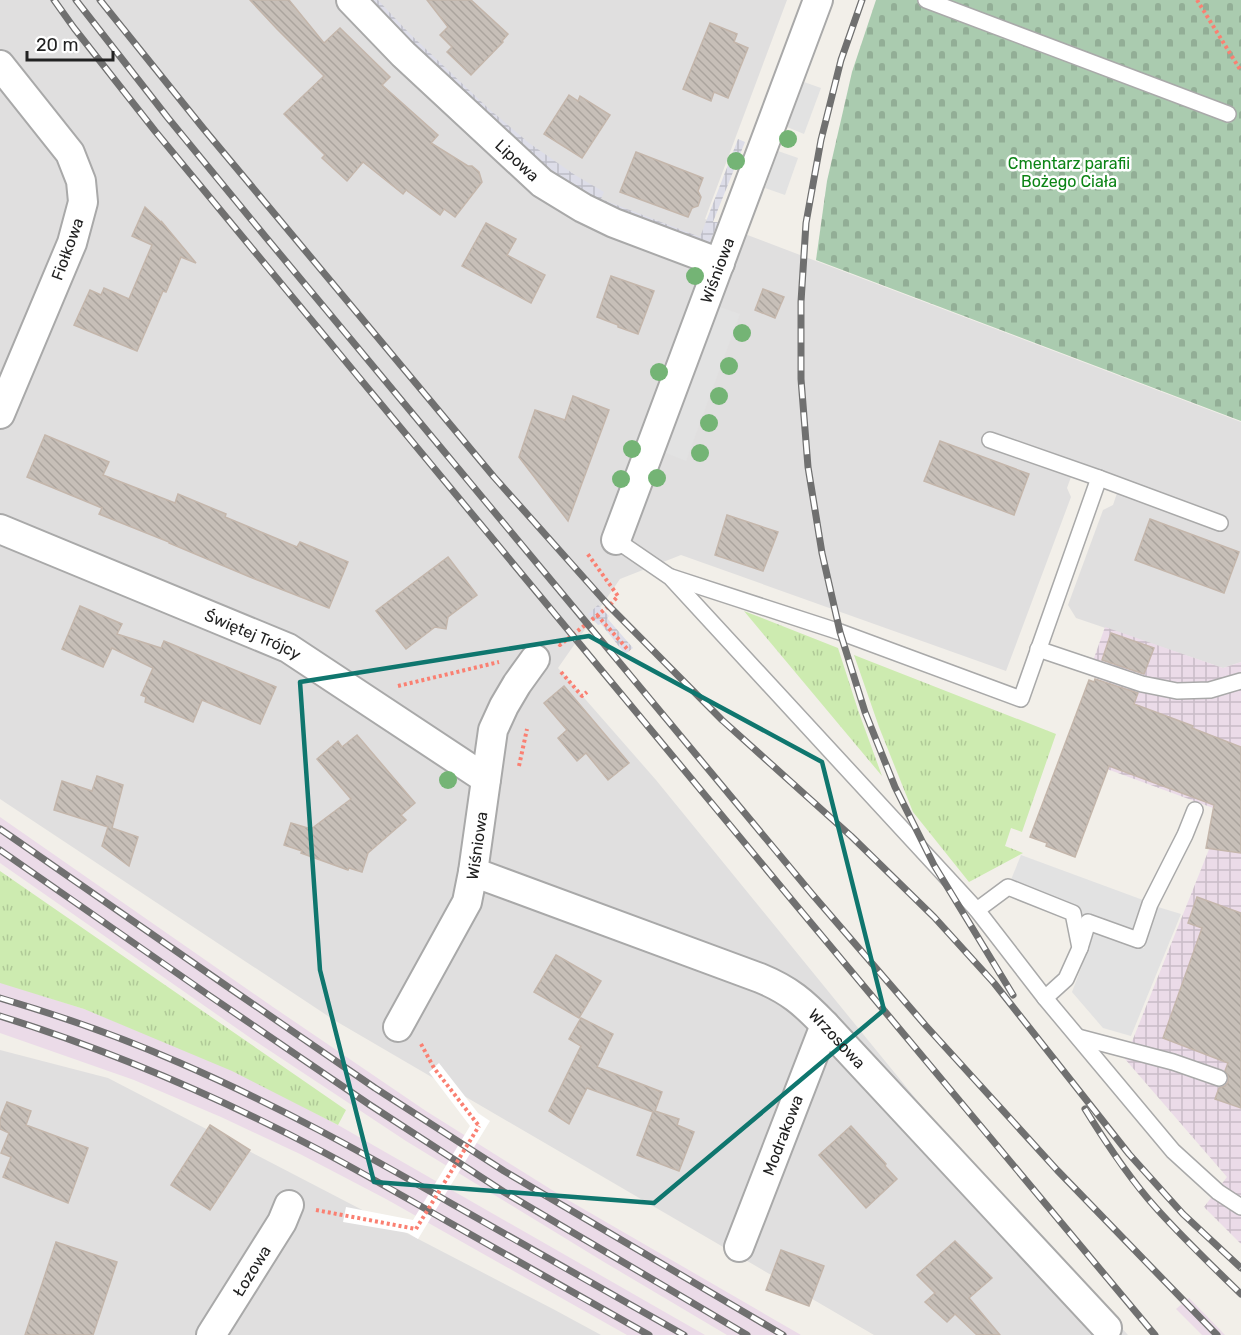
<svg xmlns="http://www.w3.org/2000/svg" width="1241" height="1335" font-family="Rubik,sans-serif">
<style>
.residential{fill:#e0dfdf}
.industrial{fill:url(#industrial-grid)}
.railway{fill:#ebdbe8}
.grass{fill:url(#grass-tufts)}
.cemetery{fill:url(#cemetery-stones)}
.parking{fill:#e2e2e2}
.plaza{fill:url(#plaza-grid)}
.pier{fill:#fff}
.building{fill:url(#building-back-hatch);stroke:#c4b6ab;stroke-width:1.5}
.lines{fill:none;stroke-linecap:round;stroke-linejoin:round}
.service-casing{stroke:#a9a9a9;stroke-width:18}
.minor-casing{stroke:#a9a9a9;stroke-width:32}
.path{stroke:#fa8072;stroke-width:4;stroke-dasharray:3 3;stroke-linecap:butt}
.service{stroke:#fff;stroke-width:15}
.minor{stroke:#fff;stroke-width:28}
.rail-casing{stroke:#707070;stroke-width:7}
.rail{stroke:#fff;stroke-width:4.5;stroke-dasharray:14;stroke-linecap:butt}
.path-bridge{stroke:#fa8072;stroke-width:4;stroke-dasharray:3 3;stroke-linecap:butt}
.tree{fill:#74b475}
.marked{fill:none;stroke:#0f766e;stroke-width:4.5;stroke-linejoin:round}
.labels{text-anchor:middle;stroke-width:5;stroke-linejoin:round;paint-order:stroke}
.street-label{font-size:16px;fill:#222;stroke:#fff}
.park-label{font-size:16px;fill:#0c8416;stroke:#fff}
</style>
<defs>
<pattern id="industrial-grid" width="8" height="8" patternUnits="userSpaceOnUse" patternTransform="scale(1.5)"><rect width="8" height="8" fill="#ebdbe8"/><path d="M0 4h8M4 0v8" fill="none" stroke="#c9bcc7"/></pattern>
<pattern id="grass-tufts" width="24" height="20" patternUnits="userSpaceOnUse" patternTransform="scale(1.5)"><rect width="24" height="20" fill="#cdebb0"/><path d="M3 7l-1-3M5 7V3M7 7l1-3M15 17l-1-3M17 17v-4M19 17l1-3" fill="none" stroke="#b0c997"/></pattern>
<pattern id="cemetery-stones" width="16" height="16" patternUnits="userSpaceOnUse" patternTransform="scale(1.5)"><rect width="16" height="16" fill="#aacbaf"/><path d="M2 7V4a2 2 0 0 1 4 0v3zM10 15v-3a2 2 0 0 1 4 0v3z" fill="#92ae96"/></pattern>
<pattern id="plaza-grid" width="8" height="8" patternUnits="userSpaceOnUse" patternTransform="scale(1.5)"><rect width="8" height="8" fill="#dddde8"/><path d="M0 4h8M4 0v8" fill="none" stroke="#bdbdc7"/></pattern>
<pattern id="building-back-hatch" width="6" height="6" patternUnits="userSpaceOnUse" patternTransform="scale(1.5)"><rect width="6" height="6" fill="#c7bfb8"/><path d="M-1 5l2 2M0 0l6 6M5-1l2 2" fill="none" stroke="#aba49e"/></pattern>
</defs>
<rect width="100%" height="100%" fill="#f2efe9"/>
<g class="residential">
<polygon points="0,0 787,0 705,219 1241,422 1241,662 1223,668 1076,618 1068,605 1103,510 1113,505 1121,481 1076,463 1067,488 1071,497 1006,671 681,555 620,579 558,668 656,780 960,1153 1128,1335 874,1335 334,1020 0,799"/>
<polygon points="0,1050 108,1078 553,1309 601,1335 0,1335"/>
</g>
<polygon class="industrial" points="1105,627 1223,668 1241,662 1241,1244 1204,1207 1227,1177 1125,1059 1224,812 1107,769 1135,693 1088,675"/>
<g class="railway">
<polygon points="0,817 273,1007 426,1111 568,1200 801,1335 727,1335 604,1262 406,1141 252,1039 0,863"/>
<polygon points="0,982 87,1010 235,1071 338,1125 705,1335 627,1335 386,1199 300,1154 221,1117 134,1080 0,1033"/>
<polygon points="1189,1298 1225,1335 1202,1335 1176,1309"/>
</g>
<g class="grass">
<polygon points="744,611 838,648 858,710 882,776"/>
<polygon points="854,655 1056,734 1022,832 1011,828 1005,846 1023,853 969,882 913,812 879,727"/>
<polygon points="0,871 346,1110 338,1125 232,1071 84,1009 0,983"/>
</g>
<polygon class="cemetery" points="876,0 1241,0 1241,421 816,260 827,181 852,72"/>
<g class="parking">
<polygon points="804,82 821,88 804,134 787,127"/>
<polygon points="778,151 798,158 785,195 765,188"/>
<polygon points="705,302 740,314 686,461 651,447"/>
<polygon points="1021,855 1143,900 1131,934 1008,887"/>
<polygon points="1158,907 1181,914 1131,1036 1103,1028 1072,992 1095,931 1144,948"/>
</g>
<g class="plaza">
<polygon points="366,0 378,0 409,33 489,109 529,143 575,175 604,192 601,199 700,237 738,139 745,142 713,222 718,222 710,242 707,243 677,236 573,190 519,147"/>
<polygon points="598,605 609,616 607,618 633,648 625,654 601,624 598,625 588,614"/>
</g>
<polygon class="pier" points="439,1063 478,1113 490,1121 418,1239 408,1233 343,1222 346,1207 413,1220 470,1126 429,1072"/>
<g class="building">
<polygon points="250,0 289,0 324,43 340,28 390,77 382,85 438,135 431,143 468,166 472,166 479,172 482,182 455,217 444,209 440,215 406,190 403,194 363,162 347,181 322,158 325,155 284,114 324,76 277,29"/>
<polygon points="427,0 471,0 508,34 502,41 503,42 471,75 447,52 452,47 440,35 448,27"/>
<polygon points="710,23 737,34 734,42 748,48 728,98 714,92 711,101 683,89"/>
<polygon points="569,95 578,101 580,96 610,115 582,158 544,134"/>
<polygon points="636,152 703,178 698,191 701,197 698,206 692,208 688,217 620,192"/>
<polygon points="145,207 162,223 162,222 196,263 181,257 166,292 163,291 137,351 74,325 90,290 101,295 104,288 129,299 152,245 132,236"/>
<polygon points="486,223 516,239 507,255 545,275 531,303 462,266"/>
<polygon points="611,276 654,291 638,334 618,327 618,325 597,317"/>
<polygon points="763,289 784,297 775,318 755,310"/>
<polygon points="573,396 609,410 568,521 519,457 535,410 565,420"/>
<polygon points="45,435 109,462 103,475 175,503 178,494 226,514 225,517 297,547 300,542 348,562 329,608 250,577 169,543 169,542 99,514 102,508 27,477"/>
<polygon points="940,441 1029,474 1014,515 924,481"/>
<polygon points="727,515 778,532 763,571 715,555"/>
<polygon points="1150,519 1239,552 1224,593 1135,560"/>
<polygon points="448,557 477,595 448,617 446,629 435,627 406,649 376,611"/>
<polygon points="80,606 122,624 117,634 161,648 164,641 276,687 260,724 202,700 193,722 145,702 146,697 141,695 153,668 112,648 103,667 62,649"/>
<polygon points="1111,633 1154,648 1144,674 1102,660"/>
<polygon points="1095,679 1138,693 1134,704 1193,726 1192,728 1241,747 1241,853 1206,848 1214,805 1109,766 1075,857 1046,846 1047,843 1030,837 1089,680 1094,682"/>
<polygon points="564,686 629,763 608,780 586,753 577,761 558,738 567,730 544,703"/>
<polygon points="357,735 415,803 401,815 406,820 368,853 362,872 349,868 348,870 301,853 302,851 284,845 291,823 311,829 351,799 317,759 338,741 342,747"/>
<polygon points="97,776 123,785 112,828 138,837 129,866 102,846 108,827 54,810 62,781 92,791"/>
<polygon points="1197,897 1241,913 1241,1108 1215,1099 1219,1088 1225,1086 1228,1082 1228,1076 1225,1071 1228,1063 1163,1038 1202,928 1188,923"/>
<polygon points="556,955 601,981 579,1018 534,992"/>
<polygon points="581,1018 613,1034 597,1067 662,1092 655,1111 679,1119 677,1125 694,1132 679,1171 637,1155 653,1112 587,1088 569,1124 549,1111 581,1046 569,1039"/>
<polygon points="7,1102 31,1111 26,1125 88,1148 68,1203 3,1177 11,1157 1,1153 9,1133 0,1129 0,1119"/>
<polygon points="210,1125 250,1150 210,1210 171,1185"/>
<polygon points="851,1126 886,1164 885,1166 897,1179 866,1208 819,1155"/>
<polygon points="955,1241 992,1278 969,1298 1000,1335 977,1335 955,1314 947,1322 925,1302 935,1293 917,1275"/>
<polygon points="56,1242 117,1262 93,1335 25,1335"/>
<polygon points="781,1250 824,1266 809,1306 766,1290"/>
</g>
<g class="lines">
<defs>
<g id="service">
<polyline points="926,0 1228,114"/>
<polyline points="990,440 1099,478 1220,523"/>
<polyline points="616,540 670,577 977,910 1045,998 1173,1151 1218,1192 1241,1207"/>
<polyline points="671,577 840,632 1021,699 1099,478"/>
<polyline points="1038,649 1142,684 1177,691 1210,690 1241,681"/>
<polyline points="977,910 1008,887 1073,913 1080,948 1066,979 1045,998"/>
<polyline points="1080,948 1088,922 1138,940 1150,904 1185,835 1195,810"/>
<polyline points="1078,1037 1173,1062 1219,1078"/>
</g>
<g id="minor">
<path id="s1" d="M351,0L403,54L542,183L583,208L614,223L720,263"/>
<polyline points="0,65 70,153 81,181 83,202 72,243 0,414"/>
<path id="s2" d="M0,529L288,648L486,779"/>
<path id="s3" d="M616,540L818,0"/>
<path id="s4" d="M473,872L760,978C789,990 803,1002 825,1025L1107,1328"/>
<path id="s5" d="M398,1027L467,902L473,872L493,730L504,706L517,684L535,659"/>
<path id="s6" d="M739,1247L825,1025"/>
<path id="s7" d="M211,1335L282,1222L289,1205"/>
</g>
</defs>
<use href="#service" class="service-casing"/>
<use href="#minor" class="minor-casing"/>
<g class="path">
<polyline points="1197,0 1241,71"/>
<polyline points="597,615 629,651"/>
<polyline points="559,644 560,645 609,606 618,596 587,553"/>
<polyline points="561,672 582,696 587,692"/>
<polyline points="398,686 499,662"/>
<polyline points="519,766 527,729"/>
<polyline points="421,1044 434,1068 479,1126"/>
<polyline points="316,1210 416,1229"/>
</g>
<use href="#service" class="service"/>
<use href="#minor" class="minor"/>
<defs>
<g id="rail">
<polyline points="54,0 74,28 155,131 250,246 796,905 1155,1335"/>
<polyline points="76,0 168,118 264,235 812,894 926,1026 1057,1170 1217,1335"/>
<polyline points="100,0 203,128 494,477 609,606 722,720 851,836 934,917 994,983 1129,1154 1183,1214 1241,1268"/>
<polyline points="862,0 841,60 821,140 806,223 801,302 801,379 808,467 822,553 840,632 865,712 895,787 934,865 1013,995"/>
<polyline points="0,829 228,987 375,1088 504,1171 783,1335"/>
<polyline points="0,850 207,994 370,1105 504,1192 747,1335"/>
<path d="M0,998C61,1016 121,1037 180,1063C275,1104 365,1154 454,1205C531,1249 608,1292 684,1335"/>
<path d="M0,1016C112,1051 221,1098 325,1153C368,1176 410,1200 452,1224C517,1261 583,1298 649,1335"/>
<path d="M1085,1109C1106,1143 1129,1178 1156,1208C1183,1238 1212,1266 1241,1294"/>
</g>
</defs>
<use href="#rail" class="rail-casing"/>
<use href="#rail" class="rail"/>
<polyline class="path-bridge" points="416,1229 479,1126"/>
</g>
<g class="tree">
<circle cx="788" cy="139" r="9"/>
<circle cx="736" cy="161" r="9"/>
<circle cx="695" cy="276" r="9"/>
<circle cx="742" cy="333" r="9"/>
<circle cx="729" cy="366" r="9"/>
<circle cx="659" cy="372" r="9"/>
<circle cx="719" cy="396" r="9"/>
<circle cx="709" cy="423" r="9"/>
<circle cx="632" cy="449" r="9"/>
<circle cx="700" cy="453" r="9"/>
<circle cx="657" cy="478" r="9"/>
<circle cx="621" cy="479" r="9"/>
<circle cx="448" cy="780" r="9"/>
</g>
<path class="marked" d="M589,636L822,762L884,1010L654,1203L374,1182L320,970L300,682Z"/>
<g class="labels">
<g class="street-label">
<text dy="6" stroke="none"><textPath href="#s1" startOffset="231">Lipowa</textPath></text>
<text transform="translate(67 249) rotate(-70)" y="6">Fiołkowa</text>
<text dy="6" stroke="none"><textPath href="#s3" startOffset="288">Wiśniowa</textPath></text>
<text dy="6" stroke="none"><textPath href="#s2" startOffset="274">Świętej Trójcy</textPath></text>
<text dy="6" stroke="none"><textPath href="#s5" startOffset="200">Wiśniowa</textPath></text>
<text dy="6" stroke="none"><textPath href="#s4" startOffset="405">Wrzosowa</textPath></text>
<text dy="6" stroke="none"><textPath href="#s6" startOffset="120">Modrakowa</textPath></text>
<text dy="6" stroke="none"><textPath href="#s7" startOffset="76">Łozowa</textPath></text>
</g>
<g class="park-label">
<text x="1069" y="169">Cmentarz parafii<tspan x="1069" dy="18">Bożego Ciała</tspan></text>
</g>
</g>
<path d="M27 51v9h86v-9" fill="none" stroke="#222222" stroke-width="3"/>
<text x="36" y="51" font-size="18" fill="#222222" stroke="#ffffff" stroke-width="4.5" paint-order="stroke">20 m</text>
</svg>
